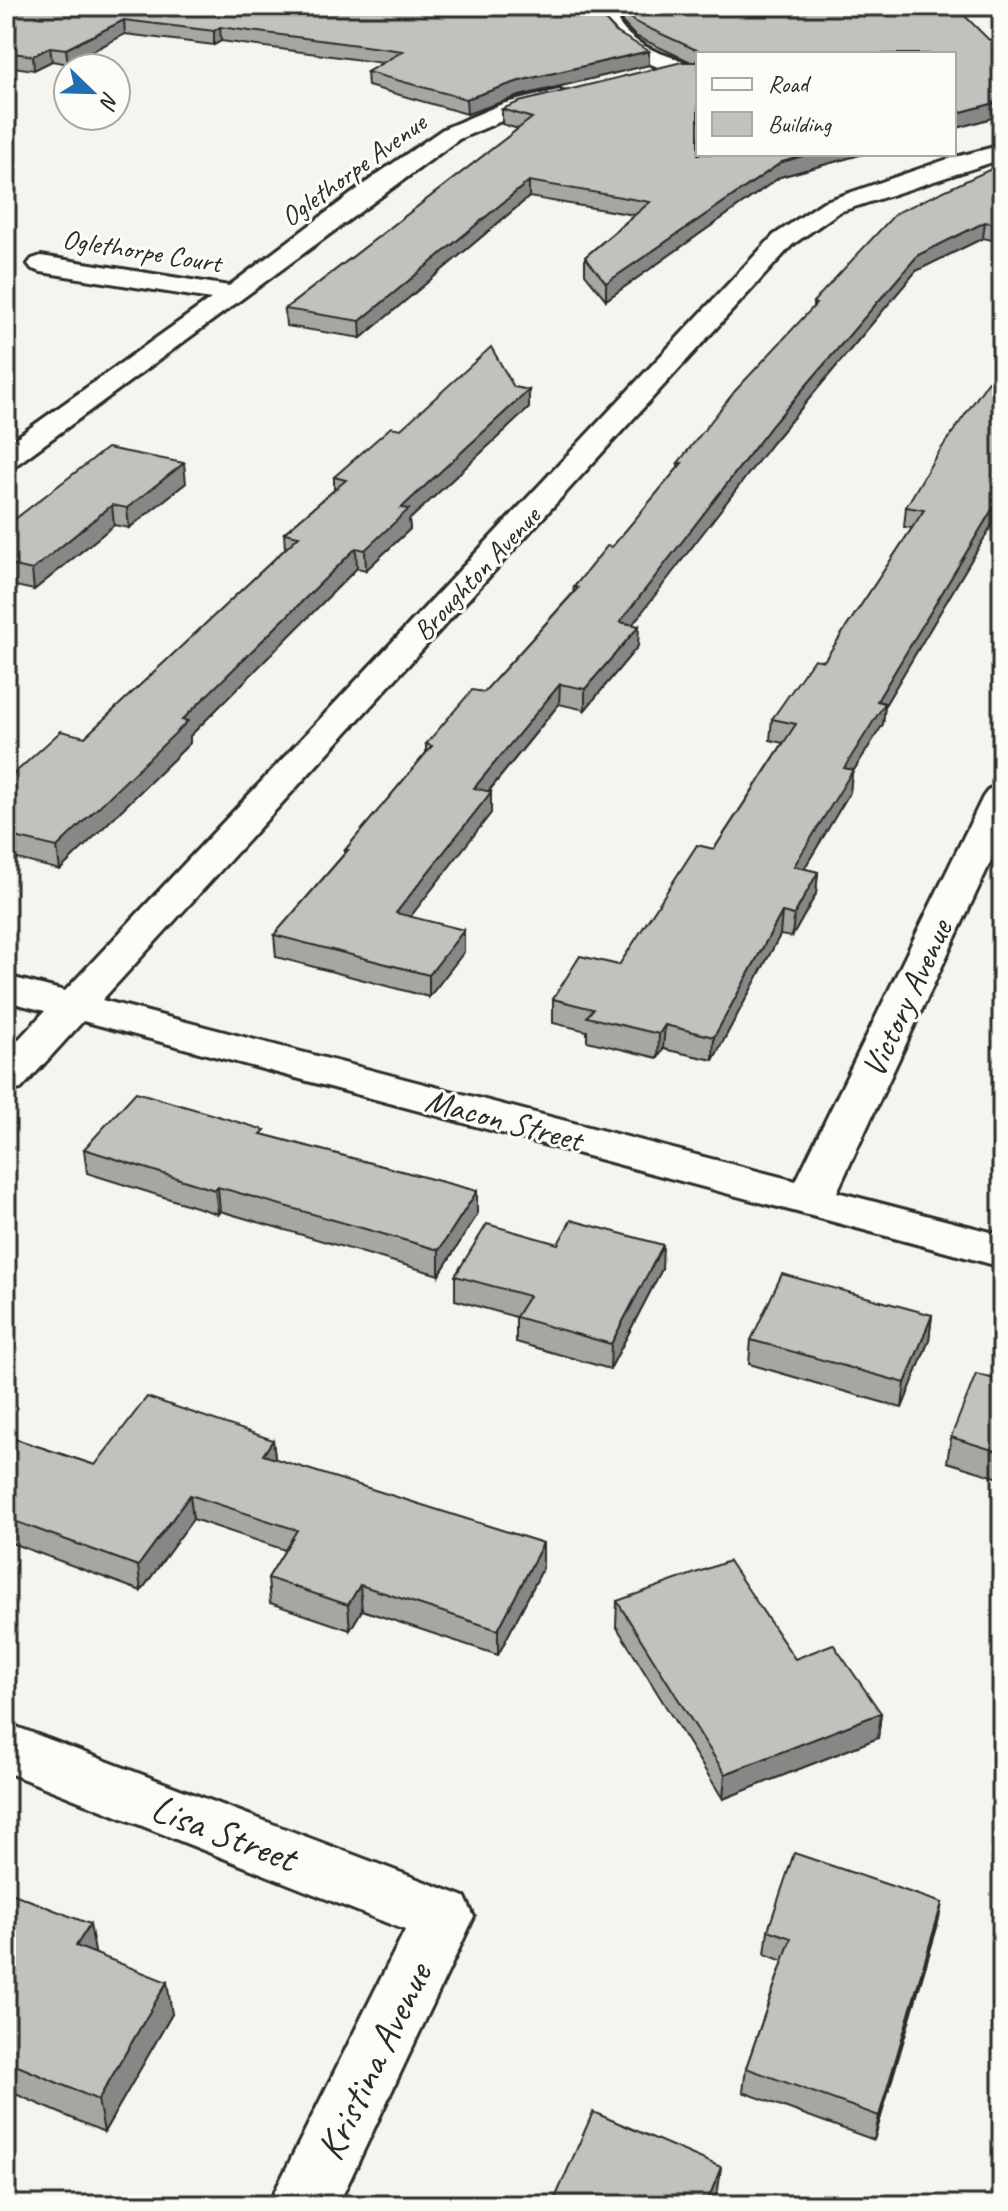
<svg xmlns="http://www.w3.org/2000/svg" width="1008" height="2211" font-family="Caveat,sans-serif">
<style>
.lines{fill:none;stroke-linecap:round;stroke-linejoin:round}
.minor-casing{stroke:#2b2b2b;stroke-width:6}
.minor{fill:#fdfcf7;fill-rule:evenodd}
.wall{fill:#a7a6a3;stroke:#2b2b2b;stroke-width:2}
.shaded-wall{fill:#888785;stroke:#2b2b2b;stroke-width:2}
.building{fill:#c2c1be;stroke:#2b2b2b;stroke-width:2}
.labels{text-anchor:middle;stroke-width:6;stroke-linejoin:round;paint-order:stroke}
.far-street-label{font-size:28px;fill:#2b2b2b;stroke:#fdfcf7}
.street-label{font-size:34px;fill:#2b2b2b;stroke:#fdfcf7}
.near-street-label{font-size:40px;fill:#2b2b2b;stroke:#fdfcf7}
</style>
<rect width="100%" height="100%" fill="#f5f4ef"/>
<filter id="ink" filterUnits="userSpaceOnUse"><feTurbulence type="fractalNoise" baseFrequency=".0125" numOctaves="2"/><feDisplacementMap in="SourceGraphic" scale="16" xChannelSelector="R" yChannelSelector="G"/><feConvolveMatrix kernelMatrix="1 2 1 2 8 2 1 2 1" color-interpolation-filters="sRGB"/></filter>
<g filter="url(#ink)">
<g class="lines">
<defs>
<g id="minor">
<path d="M610,6H630L618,22C635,49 670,56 698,66V79C660,70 620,56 598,22Z"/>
<polygon points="559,90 570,96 567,101 518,114 459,139 16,465 6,468 6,445 211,299 41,272 32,269 28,264 32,259 41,256 229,286 379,173 443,129 502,104"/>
<polygon points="1002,145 1002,159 839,212 792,245 102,1000 796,1181 983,797 989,789 1002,786 1002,837 837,1192 1002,1235 1002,1267 83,1021 21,1089 6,1092 6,1053 45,1011 6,1001 6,976 65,991 774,235 823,202 948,159"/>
<polygon points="6,1723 465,1897 474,1917 338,2205 268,2205 405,1930 6,1772"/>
</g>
</defs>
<use href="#minor" class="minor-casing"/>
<use href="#minor" class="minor"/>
</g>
<g class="wall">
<polygon points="6,6 608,6 601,16 649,65 519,96 467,114 368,86 367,72 383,63 221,41 214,45 125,34 68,64 52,61 34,70 6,66"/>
<polygon points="622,8 989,40 1002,37 1002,115 954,129 954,54 698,54 698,154 863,154 780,177 606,300 585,274 585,257 634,215 529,197 361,338 286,326 285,309 518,129 502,124 502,109 691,62 635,36 622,22"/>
<polygon points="1002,164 1002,242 983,238 916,271 772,443 632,624 638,646 585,710 559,704 489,791 491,813 410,917 464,930 464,952 429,997 276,957 274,935 345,853 345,850 426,753 426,744 484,692 573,593 574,587 612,547 678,468 678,463 813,308 813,302"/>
<polygon points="1002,362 1002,508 885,705 883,724 852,773 850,792 804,869 818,872 816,894 792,937 780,935 713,1060 663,1049 658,1058 587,1041 587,1031 553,1023 553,999 619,965 714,849 783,743 770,740 772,719 824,661 912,528 904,527 906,507"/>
<polygon points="514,387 529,390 529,408 409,520 410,529 366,570 357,568 190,736 190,743 60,870 6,856 6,781 85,737 285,549 284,533 334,490 334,477 401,429"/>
<polygon points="186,483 129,528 114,525 34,590 6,584 6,526"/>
<polygon points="1002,1105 1002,1144 993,1142 997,1118"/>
<polygon points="265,1135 477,1191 477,1215 439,1275 220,1211 218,1214 87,1173 84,1149"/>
<polygon points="558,1244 662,1269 610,1369 516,1342 516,1317 455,1300 455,1276"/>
<polygon points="932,1315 929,1340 902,1408 749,1364 751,1340"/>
<polygon points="1002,1381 1002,1479 947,1462 951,1437"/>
<polygon points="6,1436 95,1465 273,1440 275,1459 543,1543 543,1568 498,1655 362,1610 350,1630 270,1603 268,1578 285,1550 193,1519 141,1591 6,1541"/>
<polygon points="617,1601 795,1659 881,1713 878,1738 723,1799 616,1626"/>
<polygon points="6,1891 96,1954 172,2014 104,2132 6,2090"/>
<polygon points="942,1903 937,1927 874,2140 743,2092 746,2068 783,1961 765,1954 768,1930"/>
</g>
<g class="shaded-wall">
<polygon points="599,6 608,6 596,24 596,10"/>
<polygon points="124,20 125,34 68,64 66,49"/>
<polygon points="220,27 221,41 214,45 214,31"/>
<polygon points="50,47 52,61 34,70 33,56"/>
<polygon points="649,51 649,65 519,96 467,114 466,99 519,81"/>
<polygon points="1002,101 1002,115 954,129 954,114"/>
<polygon points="809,154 863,154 780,177 606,300 606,283 782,162"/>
<polygon points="529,181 529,197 361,338 360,321"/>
<polygon points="985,222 983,238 916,271 772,443 619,642 620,622 773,424 918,255"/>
<polygon points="529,390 529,408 409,520 410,529 366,570 365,550 401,508"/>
<polygon points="184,463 186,483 129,528 127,508"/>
<polygon points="1002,493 1002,508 885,705 883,724 852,773 850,792 792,889 794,866 877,701"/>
<polygon points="112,505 114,525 34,590 32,570"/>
<polygon points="356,548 357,568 190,736 190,743 60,870 57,847 182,720"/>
<polygon points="639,626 638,646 585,710 585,689"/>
<polygon points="560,684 559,704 474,809 474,788"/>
<polygon points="491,792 491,813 396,935 396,913"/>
<polygon points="818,872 816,894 792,937 794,915"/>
<polygon points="782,912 780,935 713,1060 714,1037"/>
<polygon points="464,930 464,952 429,997 429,975"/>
<polygon points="665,1025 663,1049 658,1058 659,1034"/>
<polygon points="218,1187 220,1211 218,1214 215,1190"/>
<polygon points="477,1191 477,1215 439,1275 439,1250"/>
<polygon points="663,1245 662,1269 610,1369 611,1344"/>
<polygon points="932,1315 929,1340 902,1408 905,1383"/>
<polygon points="273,1440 276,1465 263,1455"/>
<polygon points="190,1495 193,1519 141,1591 138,1566"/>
<polygon points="543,1543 543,1568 498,1655 498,1630"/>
<polygon points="360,1585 362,1610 350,1630 348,1605"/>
<polygon points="881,1713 878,1738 723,1799 725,1774"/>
<polygon points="942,1903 937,1927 874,2140 879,2116"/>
<polygon points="90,1924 96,1957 76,1946"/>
<polygon points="167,1982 172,2014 104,2132 98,2100"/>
<polygon points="721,2167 718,2190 712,2205 706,2205"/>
</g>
<g class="building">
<polygon points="8,6 599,6 596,10 616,32 649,51 519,81 466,99 367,72 403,51 220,27 214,31 124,20 66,49 50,47 33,56 6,52 6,13 18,7"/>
<polygon points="623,6 955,6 989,40 1002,37 1002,101 954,114 954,54 700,54 701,52 635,22 622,8"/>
<polygon points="698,57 698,154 809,154 782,162 606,283 585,257 650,202 529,181 360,321 285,309 532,118 502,109 519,102 682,62 696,62"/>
<polygon points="1002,164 1002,225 985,222 918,255 773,424 620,622 639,626 585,689 560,684 474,788 491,792 396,913 464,930 429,975 274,935 348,850 345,850 432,746 426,744 472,690 484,692 578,588 574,587 607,546 612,547 682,463 678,463 735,391 816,304 813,302 896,213"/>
<polygon points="491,347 514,387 529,390 401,508 409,509 365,550 356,548 182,720 188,721 57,847 6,835 6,781 61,731 85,737 299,536 284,533 346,480 334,477 391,427 401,429"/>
<polygon points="1002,362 1002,493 877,701 885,703 844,768 853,770 794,866 818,872 794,915 782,912 714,1037 665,1025 659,1034 587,1017 593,1009 553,999 580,956 619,965 697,845 714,849 796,724 772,719 814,659 824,661 924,510 906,507 934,459"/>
<polygon points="107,448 184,463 127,508 112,505 32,570 6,564 6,526"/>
<polygon points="136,1092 265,1130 261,1134 477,1191 439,1250 218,1187 215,1190 84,1149"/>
<polygon points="1002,1105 1002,1119 997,1118"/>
<polygon points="571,1220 663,1245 611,1344 516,1317 529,1296 455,1276 487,1224 558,1244"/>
<polygon points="782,1274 932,1315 905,1383 751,1340"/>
<polygon points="976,1374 1002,1381 1002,1453 951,1437"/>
<polygon points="147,1397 273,1440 263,1455 543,1543 498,1630 360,1585 348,1605 268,1578 297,1530 190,1495 138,1566 6,1518 6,1436 95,1465"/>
<polygon points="729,1561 795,1659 833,1644 881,1713 725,1774 617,1601"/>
<polygon points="794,1853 942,1903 879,2116 746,2068 791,1938 768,1930"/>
<polygon points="6,1891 90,1924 76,1946 167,1982 98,2100 6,2061"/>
<polygon points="593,2112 721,2167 706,2205 552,2205"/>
<polygon points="6,2199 19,2205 6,2205"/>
</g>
</g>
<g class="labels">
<g class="far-street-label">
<text transform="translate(353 169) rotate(-36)" y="10">Oglethorpe Avenue</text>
<text transform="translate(142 250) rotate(9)" y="10">Oglethorpe Court</text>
<text transform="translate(476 573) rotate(-47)" y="10">Broughton Avenue</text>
</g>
<g class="street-label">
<text transform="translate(906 998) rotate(-65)" y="12">Victory Avenue</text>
<text transform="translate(504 1119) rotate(15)" y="12">Macon Street</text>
</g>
<g class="near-street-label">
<text transform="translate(224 1832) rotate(21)" y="14">Lisa Street</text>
<text transform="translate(373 2061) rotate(-64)" y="14">Kristina Avenue</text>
</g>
</g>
<rect width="1008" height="2211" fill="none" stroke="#fdfcf7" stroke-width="32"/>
<rect x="16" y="16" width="976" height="2179" fill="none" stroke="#2b2b2b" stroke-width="3" filter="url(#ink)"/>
<rect x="696" y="52" width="260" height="104" fill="#fdfcf7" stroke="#a9a8a5" stroke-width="2"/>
<rect x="712" y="78" width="40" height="12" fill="#fdfcf7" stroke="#a9a8a5" stroke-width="2"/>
<text x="768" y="92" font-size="24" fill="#2b2b2b">Road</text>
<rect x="712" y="112" width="40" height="24" fill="#c2c1be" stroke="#a9a8a5" stroke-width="2"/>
<text x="768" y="132" font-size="24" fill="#2b2b2b">Building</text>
<g transform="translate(92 92) rotate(113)"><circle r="38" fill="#fdfcf7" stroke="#a9a8a5" stroke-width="2"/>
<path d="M0-6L14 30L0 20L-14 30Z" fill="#1f6fb2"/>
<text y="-12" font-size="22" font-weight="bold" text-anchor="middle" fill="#2b2b2b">N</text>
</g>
</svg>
